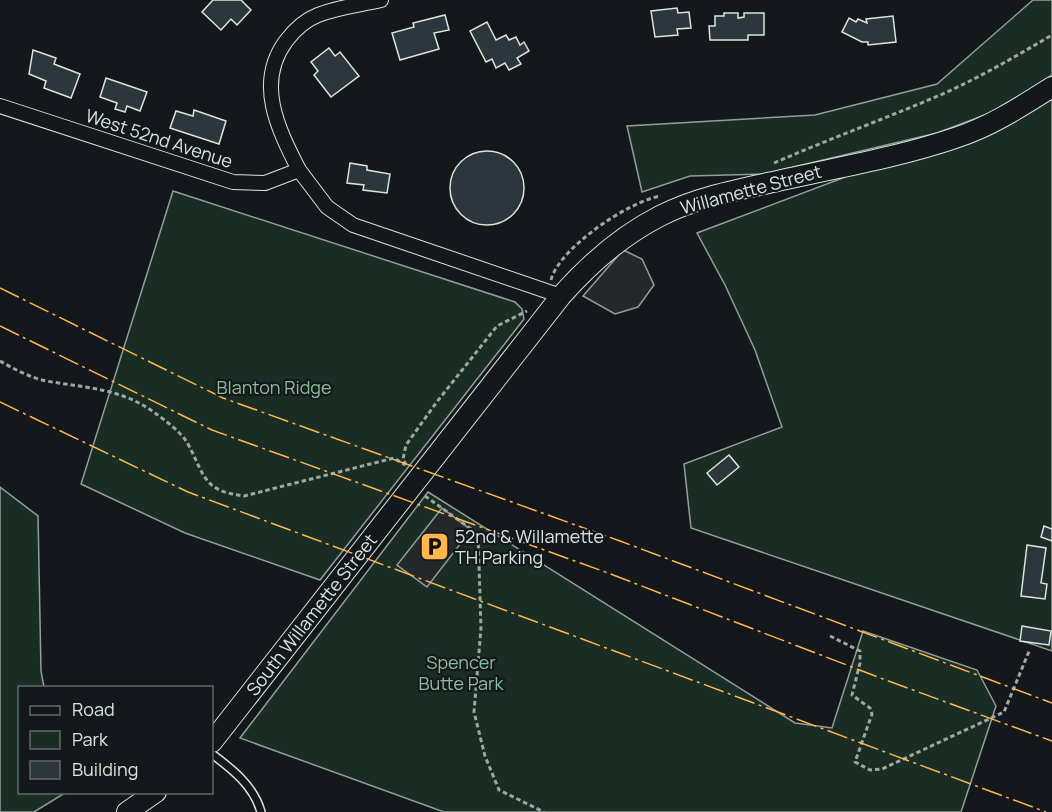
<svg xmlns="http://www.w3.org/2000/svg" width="1052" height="812" font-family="Manrope,sans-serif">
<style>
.green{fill:#1a2d24;stroke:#939e99;stroke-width:1.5}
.parking{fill:#24282b;stroke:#939e99;stroke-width:1.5}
.building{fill:#2c363c;stroke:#d8e6dc;stroke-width:1.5}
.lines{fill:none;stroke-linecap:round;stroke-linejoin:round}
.service-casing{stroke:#d8e6dc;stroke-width:10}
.minor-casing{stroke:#d8e6dc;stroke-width:16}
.secondary-casing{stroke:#d8e6dc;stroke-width:22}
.path{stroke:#9da8a2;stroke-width:3;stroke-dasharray:4.5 3;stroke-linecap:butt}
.service{stroke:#14181c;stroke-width:7}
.minor{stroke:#14181c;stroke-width:14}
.secondary{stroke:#14181c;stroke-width:20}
.power{stroke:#ffb74d;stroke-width:1.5;stroke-dasharray:21 4.5 3 4.5;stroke-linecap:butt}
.labels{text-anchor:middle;stroke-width:4.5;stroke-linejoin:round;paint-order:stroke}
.street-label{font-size:18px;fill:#d8e6dc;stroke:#14181c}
.park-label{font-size:18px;fill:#8ac095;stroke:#14181c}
.poi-label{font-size:18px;fill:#d8e6dc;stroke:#14181c;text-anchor:start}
</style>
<rect width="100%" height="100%" fill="#14181c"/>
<g class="green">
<polygon points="1033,0 1052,0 1052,75 998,110 937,133 764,174 690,176 642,192 627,126 815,115 937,84"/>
<polygon points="1052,85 1052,651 691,528 684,464 782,427 755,350 725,285 697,233 914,151"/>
<polygon points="173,191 515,302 522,309 524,319 320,580 185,533 81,484"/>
<polygon points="0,487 38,516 41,671 44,687 20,688 20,792 65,793 34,812 0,812"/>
<polygon points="428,492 795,723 832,728 863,631 977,670 996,706 961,812 444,812 240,738"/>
</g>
<g class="parking">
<polygon points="623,250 642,259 654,285 638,307 615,314 583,296"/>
<polygon points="442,508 471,530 427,587 397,565"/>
</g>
<g class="building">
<polygon points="213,0 241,0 251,10 237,25 231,19 221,30 202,12"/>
<polygon points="677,8 678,13 689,12 691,28 677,29 678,35 655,37 651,11"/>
<polygon points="724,13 738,13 738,18 744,17 744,13 764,13 764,35 748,35 748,40 710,40 709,26 715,26 715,16 724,16"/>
<polygon points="445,15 449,30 434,33 439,49 400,60 392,33 414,27 413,23"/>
<polygon points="893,16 896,42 868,45 868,42 862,42 842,32 849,18 856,22 858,19 867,23 866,19"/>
<polygon points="487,22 496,40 506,35 509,40 516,37 520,45 524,42 529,51 517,58 521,64 509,70 505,63 496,68 492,59 486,62 470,31"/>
<polygon points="329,48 335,56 340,52 359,76 331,97 314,75 318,71 311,62"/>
<polygon points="33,50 56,58 54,64 80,74 71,98 44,88 46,81 29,74"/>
<polygon points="106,78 147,92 140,111 127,106 125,112 115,109 117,103 100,97"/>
<polygon points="194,110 226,121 219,144 170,128 176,111 193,116"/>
<circle cx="487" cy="188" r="37"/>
<polygon points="350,163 367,166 367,170 390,174 387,193 363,190 364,185 347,183"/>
<polygon points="729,455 739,467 717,485 707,473"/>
<polygon points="1044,526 1052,529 1052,541 1041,537"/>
<polygon points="1027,545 1046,548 1041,583 1047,584 1045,599 1021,596"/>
<polygon points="1022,626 1051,631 1049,645 1020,641"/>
</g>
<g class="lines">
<defs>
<path id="service" d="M212,754C232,769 254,786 261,812"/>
<g id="minor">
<polyline points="0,106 233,182 265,183 299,170 327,207 353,225 561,296"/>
<path d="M299,170C278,129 255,83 286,41C295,29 305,20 318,15C338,7 360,5 381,0"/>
</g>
<g id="secondary">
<path d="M212,742L561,296C590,263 621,236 660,216C695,198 735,190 773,182C834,168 896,158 955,138C990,127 1022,106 1052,87"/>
<polyline points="127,812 156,792"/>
</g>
</defs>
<use href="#service" class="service-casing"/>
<use href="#minor" class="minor-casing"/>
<use href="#secondary" class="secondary-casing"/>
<g class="path">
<path d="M774,163C831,138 890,117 947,92C984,75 1018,55 1052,35"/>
<path d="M551,280C559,248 629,201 661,196"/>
<path d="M0,361C14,369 31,378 46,381C86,388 121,388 155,413C165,420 182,433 188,444C205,476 203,491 244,496L394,458L405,465"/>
<polyline points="406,465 403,459 406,445 436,403 497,326 527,311"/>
<polyline points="425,496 478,534 481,628 474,712 485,756 499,790 544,812"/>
<polyline points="830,636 860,651 860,663 852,695 870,708 872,714 855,762 870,770 882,769 1004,712 1030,649"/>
</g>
<use href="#service" class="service"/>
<use href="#minor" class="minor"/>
<use href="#secondary" class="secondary"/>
<g class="power">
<polyline points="0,288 223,398 620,541 1052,703"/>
<polyline points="0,326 212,430 608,573 883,679 1052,741"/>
<polyline points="0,402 188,492 1046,812"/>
</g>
</g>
<defs>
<symbol id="parking-square" viewBox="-11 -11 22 22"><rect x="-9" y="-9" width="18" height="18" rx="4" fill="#ffb74d" stroke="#14181c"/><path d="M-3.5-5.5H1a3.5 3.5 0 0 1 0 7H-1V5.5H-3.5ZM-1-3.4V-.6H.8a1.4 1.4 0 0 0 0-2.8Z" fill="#111"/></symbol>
</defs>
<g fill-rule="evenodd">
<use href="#parking-square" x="418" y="530" width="33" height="33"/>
</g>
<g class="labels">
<g class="street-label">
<text transform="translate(159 139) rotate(18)" y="6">West 52nd Avenue</text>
<text transform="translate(751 190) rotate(-15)" y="6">Willamette Street</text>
<text transform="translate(312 615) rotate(-52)" y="6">South Willamette Street</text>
</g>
<g class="park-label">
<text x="274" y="394">Blanton Ridge</text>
<text x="461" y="669">Spencer<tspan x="461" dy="21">Butte Park</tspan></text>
</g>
<g class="poi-label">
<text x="455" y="543">52nd &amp; Willamette<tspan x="455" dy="21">TH Parking</tspan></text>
</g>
</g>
<rect x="18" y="686" width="195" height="108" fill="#14181c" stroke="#626a69" stroke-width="1.5"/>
<rect x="30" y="706" width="30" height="9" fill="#14181c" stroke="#626a69" stroke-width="1.5"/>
<text x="72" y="716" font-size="18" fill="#d8e6dc">Road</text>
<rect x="30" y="731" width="30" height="18" fill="#1a2d24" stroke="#626a69" stroke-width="1.5"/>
<text x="72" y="746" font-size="18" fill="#d8e6dc">Park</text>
<rect x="30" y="761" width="30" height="18" fill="#2c363c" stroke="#626a69" stroke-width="1.5"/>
<text x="72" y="776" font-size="18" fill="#d8e6dc">Building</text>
</svg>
